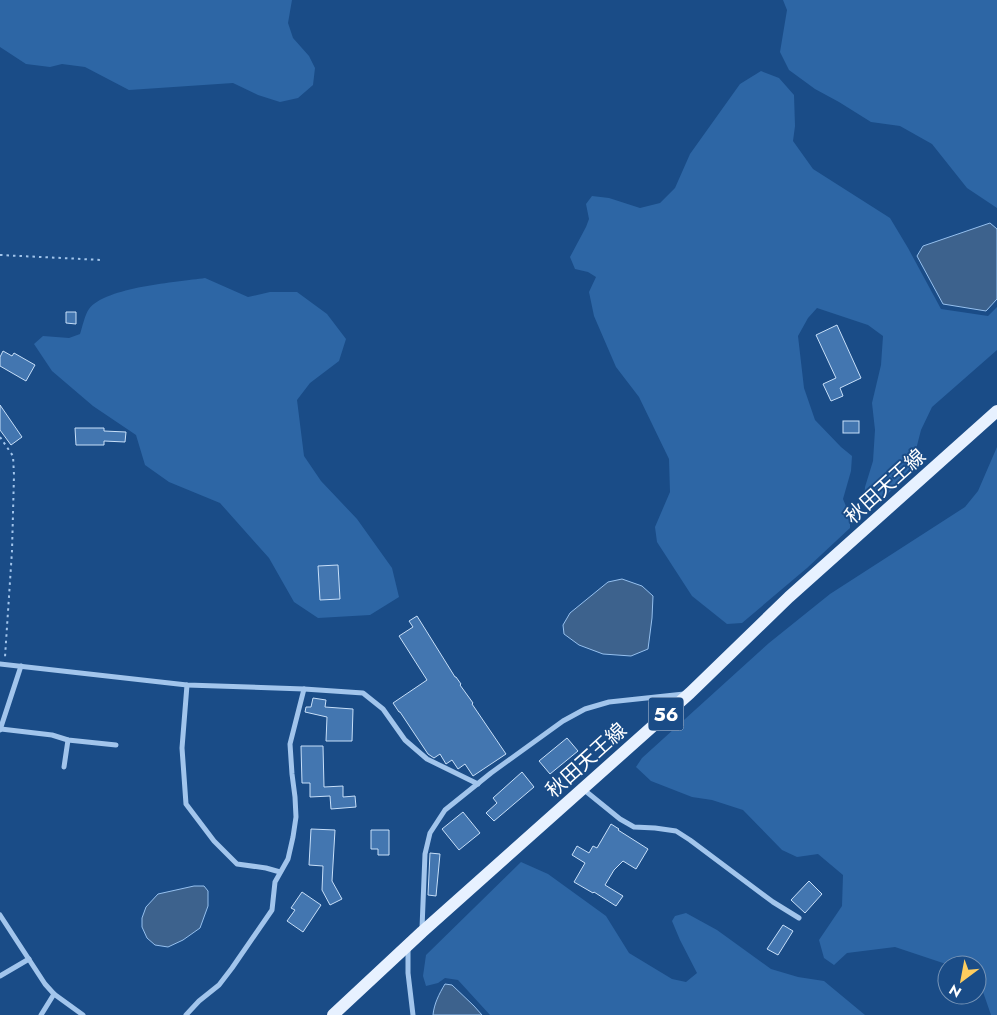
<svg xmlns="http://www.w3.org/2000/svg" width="997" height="1015" font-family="Jost,'Noto Sans JP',sans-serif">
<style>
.green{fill:#2d66a5}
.water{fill:#3d628d;stroke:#95c0ef}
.building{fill:#4376b0;stroke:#c7dff9}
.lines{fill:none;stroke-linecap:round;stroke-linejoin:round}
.path{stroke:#a2c5ec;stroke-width:2;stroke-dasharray:2.5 4;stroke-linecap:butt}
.minor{stroke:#a2c5ec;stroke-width:5}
.primary{stroke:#e7f1ff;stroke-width:12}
.labels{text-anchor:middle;stroke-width:4;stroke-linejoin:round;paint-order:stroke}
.shield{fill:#1a4c87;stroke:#bac9db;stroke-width:1}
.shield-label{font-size:19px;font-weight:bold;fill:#fff}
.street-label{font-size:20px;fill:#fff;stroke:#1a4c87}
</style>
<rect width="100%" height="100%" fill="#1a4c87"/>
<g class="green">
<polygon points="0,0 292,0 288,23 293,38 309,56 315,68 313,85 298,98 280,102 258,95 233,83 129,90 85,67 62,64 50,67 26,64 0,47"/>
<polygon points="783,0 997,0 997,208 967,188 932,144 900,126 871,122 839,102 815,89 789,70 780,52 787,10"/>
<polygon points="761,71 779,78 794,95 795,126 793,141 813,169 890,218 908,248 941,309 988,316 997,307 997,350 932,407 921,430 912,465 897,485 879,502 864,499 865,487 873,461 875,430 872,403 881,365 883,336 868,325 817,308 808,318 798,336 804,388 815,420 841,447 852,456 851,471 843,499 850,516 850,528 807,568 742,623 727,624 692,596 657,542 655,527 670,492 669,459 639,397 616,367 594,316 589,292 596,277 588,272 575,269 570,257 586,227 589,219 586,204 592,196 609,198 640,208 660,203 675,188 690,154 740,84"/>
<path d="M205,278L248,297L270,292H297L327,314L346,339L339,361L310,383L297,400L304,456L321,481L357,519L392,568L399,597L370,615L318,618L294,602L269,558L220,503L169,482L145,465L136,435L93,406L52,371L34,344L43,336L69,338L80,334C82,328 85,314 89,309C106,287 177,282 205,278Z"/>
<polygon points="997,447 997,1015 991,1015 981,986 977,983 977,965 949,965 895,947 847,953 834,965 824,958 819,940 842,906 843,875 818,854 797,857 782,850 743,810 712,800 692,797 651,781 636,767 642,758 769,643 830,594 965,507 978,491"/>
<polygon points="521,862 548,874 606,916 629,953 672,979 686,982 697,973 680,940 672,921 675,916 686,913 717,930 771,969 798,977 824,981 865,1015 490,1015 458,980 445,978 438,983 426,986 423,976 426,955"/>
</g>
<g class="water">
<polygon points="990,223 997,229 997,299 986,311 943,304 917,256 923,246"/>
<polygon points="622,579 642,586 653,596 652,618 648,649 631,656 603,654 579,645 564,634 563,625 570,613 608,582"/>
<polygon points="194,886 204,886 208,891 208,906 200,928 183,940 168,947 155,945 147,938 142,927 142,918 146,907 158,894"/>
<path d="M445,984L452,985L474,1006L482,1015H433C434,1004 439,994 445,984Z"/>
</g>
<g class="building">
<polygon points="66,312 76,312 76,324 66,323"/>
<polygon points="837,325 861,378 840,388 843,396 831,401 823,384 836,378 816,335"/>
<polygon points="3,351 12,356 14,353 35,365 26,381 0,366 0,357"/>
<polygon points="0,405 22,437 11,445 0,430"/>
<rect x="843" y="421" width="16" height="12"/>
<polygon points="75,428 104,428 104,431 126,432 125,442 104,441 104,445 76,445"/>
<polygon points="338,565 340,599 320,600 318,566"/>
<polygon points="417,616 455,677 456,677 461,684 460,685 473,703 472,704 506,754 473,776 465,764 458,769 452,760 446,764 440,754 434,758 428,754 400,712 399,712 393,703 427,680 399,636 413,627 409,621"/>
<polygon points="313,698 326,700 325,707 353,709 352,741 326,741 327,717 305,712 306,707 311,707"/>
<polygon points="567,738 578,751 550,774 539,761"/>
<polygon points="301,746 323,746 324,787 343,786 343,797 355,796 356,807 331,809 330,796 310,797 310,783 302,783"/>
<polygon points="522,772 534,787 494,821 486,813 497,803 493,798"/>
<polygon points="463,812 480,833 459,850 442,829"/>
<polygon points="611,824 619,829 618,830 648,849 636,869 623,861 614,870 605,885 623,896 616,906 594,892 593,893 574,882 585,863 572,855 577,846 589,853 593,846 597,848"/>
<polygon points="311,829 335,830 332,881 342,899 330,905 322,890 323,866 309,865"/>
<polygon points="371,830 389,830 389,855 378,855 378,849 371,849"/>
<polygon points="430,853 440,854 436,896 428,895"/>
<polygon points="809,881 822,894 805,913 791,900"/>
<polygon points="302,892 321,905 303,932 287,921 295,910 291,908"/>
<polygon points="783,925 793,931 778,955 767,949"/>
</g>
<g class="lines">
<g class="path">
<polyline points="0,255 102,260"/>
<polyline points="0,437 13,456 14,475 12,551 5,657"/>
</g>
<g class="minor">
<polyline points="0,664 187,685 304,689 363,693 383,709 405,740 427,759 478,784"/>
<polyline points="187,685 182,748 186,804 214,841 237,864 266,868 280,872"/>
<polyline points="1,729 52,735 68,740 116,745"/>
<polyline points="0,730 21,666"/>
<polyline points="64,767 68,740"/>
<polyline points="583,789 620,819 634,827 655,828 676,831 690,840 773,902 799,918"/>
<polyline points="0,915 45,984 54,994 83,1015"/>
<polyline points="422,928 425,854 430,833 445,810 491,773 563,721 585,709 609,702 684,694"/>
<polyline points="408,949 408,973 413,1015"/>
<polyline points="0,976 29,959"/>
<polyline points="41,1015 54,994"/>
<polyline points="186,1015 199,1001 219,985 232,968 272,910 275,882 288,859 293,837 296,817 295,797 292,774 290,744 304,689"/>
</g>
<polyline class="primary" points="333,1015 422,932 690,693 789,597 997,411"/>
</g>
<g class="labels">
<rect class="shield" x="648.5" y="697.5" width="35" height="33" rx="4"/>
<g class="shield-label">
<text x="666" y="721">56</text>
</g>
<g class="street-label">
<text transform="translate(885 486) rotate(-42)" y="7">秋田天王線</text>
<text transform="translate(586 760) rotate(-42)" y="7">秋田天王線</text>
</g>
</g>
<g transform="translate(962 980) rotate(212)"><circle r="24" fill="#1a4c87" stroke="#7694b7"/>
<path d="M0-4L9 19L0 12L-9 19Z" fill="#fecd5e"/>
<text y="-8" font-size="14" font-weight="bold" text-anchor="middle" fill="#ffffff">N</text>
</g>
</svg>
